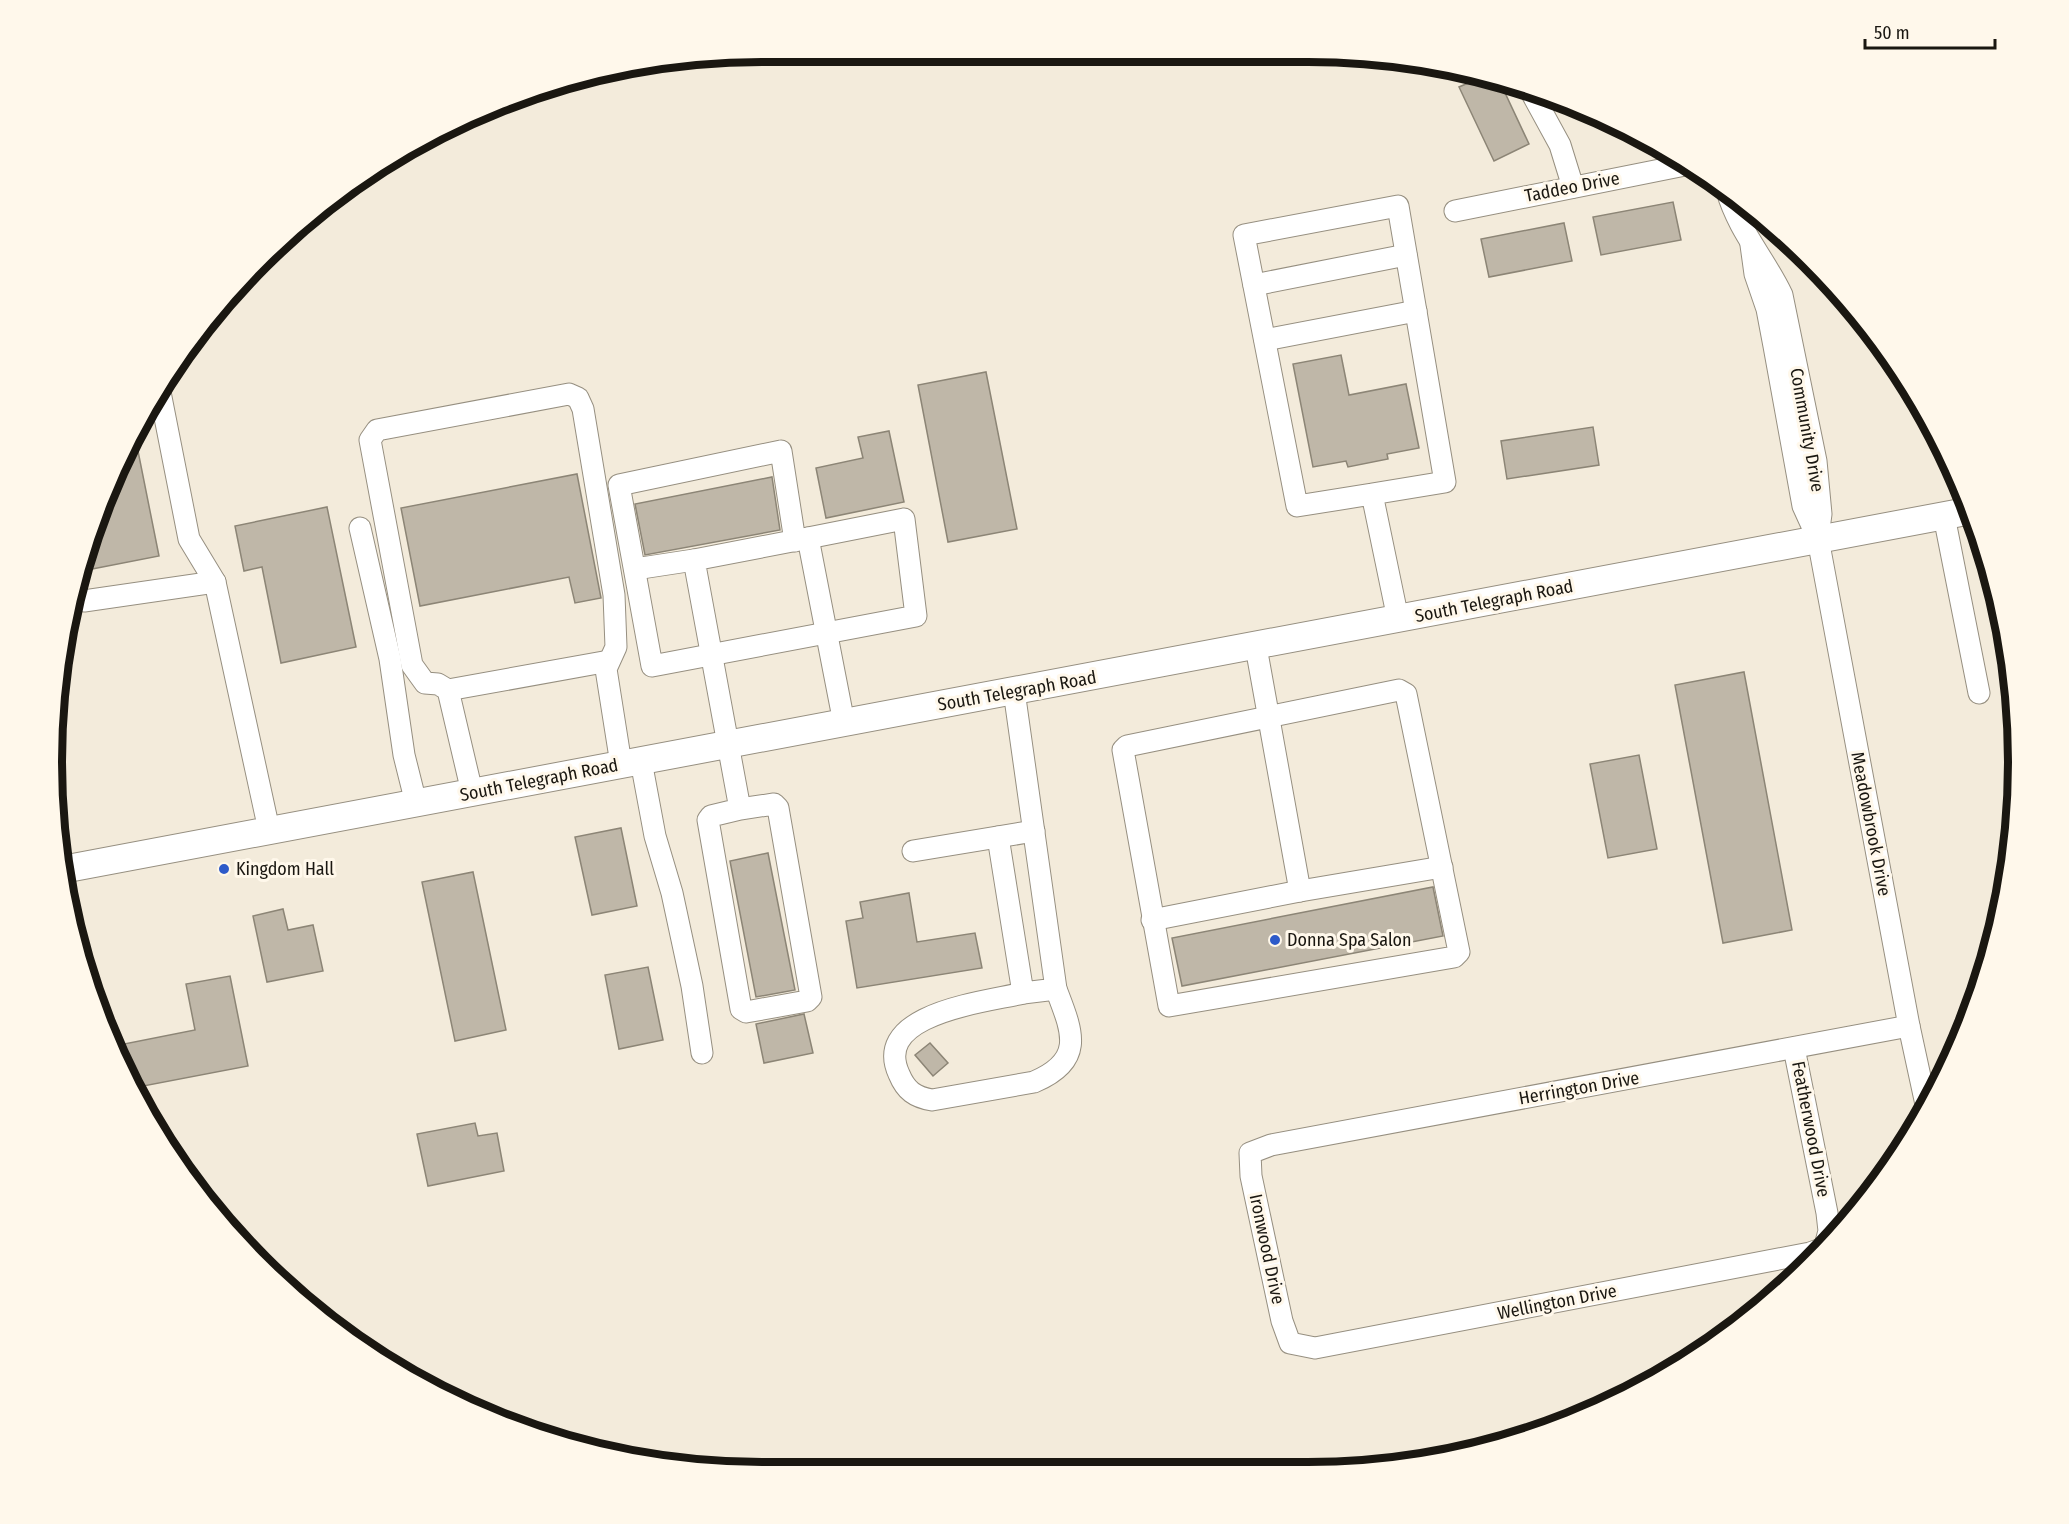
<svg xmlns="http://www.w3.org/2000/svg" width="2069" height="1524" font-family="'Fira Sans Condensed',sans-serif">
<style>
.building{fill:#bfb7a8;stroke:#8c8576;stroke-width:1.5}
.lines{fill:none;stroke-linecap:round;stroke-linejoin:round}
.minor-casing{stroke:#968f80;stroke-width:23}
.major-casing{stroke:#968f80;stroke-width:29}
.minor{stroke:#fff;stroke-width:21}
.major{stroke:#fff;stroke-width:27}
.poi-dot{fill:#2d5ac9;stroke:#fff8eb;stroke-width:2}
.labels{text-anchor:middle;stroke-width:6;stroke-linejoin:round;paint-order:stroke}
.street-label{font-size:18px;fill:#1a1711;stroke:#fff8eb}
.poi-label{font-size:18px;fill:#1a1711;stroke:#fff8eb;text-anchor:start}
.rim{fill:none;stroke:#1a1711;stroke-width:8}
</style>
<rect width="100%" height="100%" fill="#f3ebdb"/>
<g class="building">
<polygon points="1487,75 1498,78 1529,144 1494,161 1459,87"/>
<polygon points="1673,202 1681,240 1601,255 1593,217"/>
<polygon points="1564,223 1572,261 1489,277 1481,239"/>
<polygon points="1341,355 1349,395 1406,384 1419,448 1387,454 1388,459 1348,467 1346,461 1313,467 1293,364"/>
<polygon points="986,372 1017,529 948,542 918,385"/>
<polygon points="1593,427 1599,465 1507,479 1501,441"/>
<polygon points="134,431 159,556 82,571 124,447"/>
<polygon points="889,431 904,502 826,518 816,468 863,458 858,437"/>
<polygon points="577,474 601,598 575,603 569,577 420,606 401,508"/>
<polygon points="772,477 780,530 645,555 635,504"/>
<polygon points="327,507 356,647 281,663 262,567 244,571 235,526"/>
<polygon points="1744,672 1792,930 1723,943 1675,685"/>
<polygon points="1639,755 1657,849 1608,858 1590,764"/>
<polygon points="621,828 637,906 592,915 575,837"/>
<polygon points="768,853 795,990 756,997 730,861"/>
<polygon points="473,872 506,1030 455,1041 422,882"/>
<polygon points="1433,887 1443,936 1182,986 1172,938"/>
<polygon points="909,893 917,942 975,933 982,968 857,988 846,921 863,918 860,902"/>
<polygon points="283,909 288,930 313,925 323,971 267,982 253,916"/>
<polygon points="648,967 663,1040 619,1049 605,975"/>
<polygon points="230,976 248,1066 133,1088 114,1046 195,1030 186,984"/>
<polygon points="804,1014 813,1053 764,1063 756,1024"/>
<polygon points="930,1043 948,1063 933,1076 915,1055"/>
<polygon points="475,1123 478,1136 497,1133 504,1171 428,1186 417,1134"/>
</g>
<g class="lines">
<defs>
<g id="minor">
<polyline points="1530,90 1560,145 1573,187"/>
<path d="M1727,191C1738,230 1765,259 1782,295L1816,461L1821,514L1818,536"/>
<polyline points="1455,211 1690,164"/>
<polyline points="1751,245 1755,274 1767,309 1774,346 1803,506 1818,539 1909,1026 1927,1109"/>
<polyline points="1254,285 1406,255"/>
<polyline points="1265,340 1416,311"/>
<polyline points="159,387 189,539 215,582 269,830"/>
<polyline points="1372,494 1445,482 1398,206 1244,235 1297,506 1372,494 1398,619"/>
<polyline points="1944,516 1979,693"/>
<polyline points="360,528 390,659 404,755 416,803"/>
<polyline points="795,541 781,451 619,485 652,666 916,616 904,519 808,538"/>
<polyline points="635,569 694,560"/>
<polyline points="84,601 215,582"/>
<polyline points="1256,647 1300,891"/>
<polyline points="448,690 609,661"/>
<polygon points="1399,690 1406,694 1459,952 1454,957 1169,1006 1123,750 1127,746"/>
<polyline points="641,761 655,836 672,893 692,986 702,1053"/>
<polyline points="472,792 448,690 438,684 425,683 412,665 370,440 377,430 569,394 578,398 583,409 614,595 616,647 606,669 621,764"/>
<polyline points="740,809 711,816 708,820 741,1009 746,1012 807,1001 811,997 778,808 774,804 740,809 694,560 808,538 844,723"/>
<polyline points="998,837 1023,993 1056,989 1014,691"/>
<polyline points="913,851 1034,831"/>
<polyline points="1152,920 1300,891 1442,867"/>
<path d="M1023,993C987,1002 871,1013 899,1074C906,1091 915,1097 932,1100L1034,1082C1086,1060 1072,1031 1056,989"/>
<polyline points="1794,1048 1827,1213 1829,1231 1825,1246"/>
<polyline points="1824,1248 1810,1253 1315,1348 1290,1343 1282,1321 1251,1176 1250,1153 1271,1145 1909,1026"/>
</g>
<polyline id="major" points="65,869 1969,511"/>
</defs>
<use href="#minor" class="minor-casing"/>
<use href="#major" class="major-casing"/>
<use href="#minor" class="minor"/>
<use href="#major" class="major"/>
</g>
<g class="poi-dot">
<circle cx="224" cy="869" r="6"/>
<circle cx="1275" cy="940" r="6"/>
</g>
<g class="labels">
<g class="street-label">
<text transform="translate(1572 187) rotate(-11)" y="6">Taddeo Drive</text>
<text transform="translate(1807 430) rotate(80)" y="6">Community Drive</text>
<text transform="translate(1494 601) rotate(-11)" y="6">South Telegraph Road</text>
<text transform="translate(1017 691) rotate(-10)" y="6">South Telegraph Road</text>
<text transform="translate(539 780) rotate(-11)" y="6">South Telegraph Road</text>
<text transform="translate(1871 824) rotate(79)" y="6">Meadowbrook Drive</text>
<text transform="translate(1579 1088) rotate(-10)" y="6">Herrington Drive</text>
<text transform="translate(1811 1129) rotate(79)" y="6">Featherwood Drive</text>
<text transform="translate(1267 1249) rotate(78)" y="6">Ironwood Drive</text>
<text transform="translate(1557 1302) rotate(-11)" y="6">Wellington Drive</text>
</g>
<g class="poi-label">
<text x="236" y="875">Kingdom Hall</text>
<text x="1287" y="946">Donna Spa Salon</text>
</g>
</g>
<path d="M0 0H2069V1524H0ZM762 62H1308A700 700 0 0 1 2008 762V762A700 700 0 0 1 1308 1462H762A700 700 0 0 1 62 762V762A700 700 0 0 1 762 62Z" fill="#fff8eb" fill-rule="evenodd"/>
<path class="rim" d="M762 62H1308A700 700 0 0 1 2008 762V762A700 700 0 0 1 1308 1462H762A700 700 0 0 1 62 762V762A700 700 0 0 1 762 62Z"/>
<path d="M1865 39v9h130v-9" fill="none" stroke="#1a1711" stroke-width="3"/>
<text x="1874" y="39" font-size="18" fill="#1a1711" stroke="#fff8eb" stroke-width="4.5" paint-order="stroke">50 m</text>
</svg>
